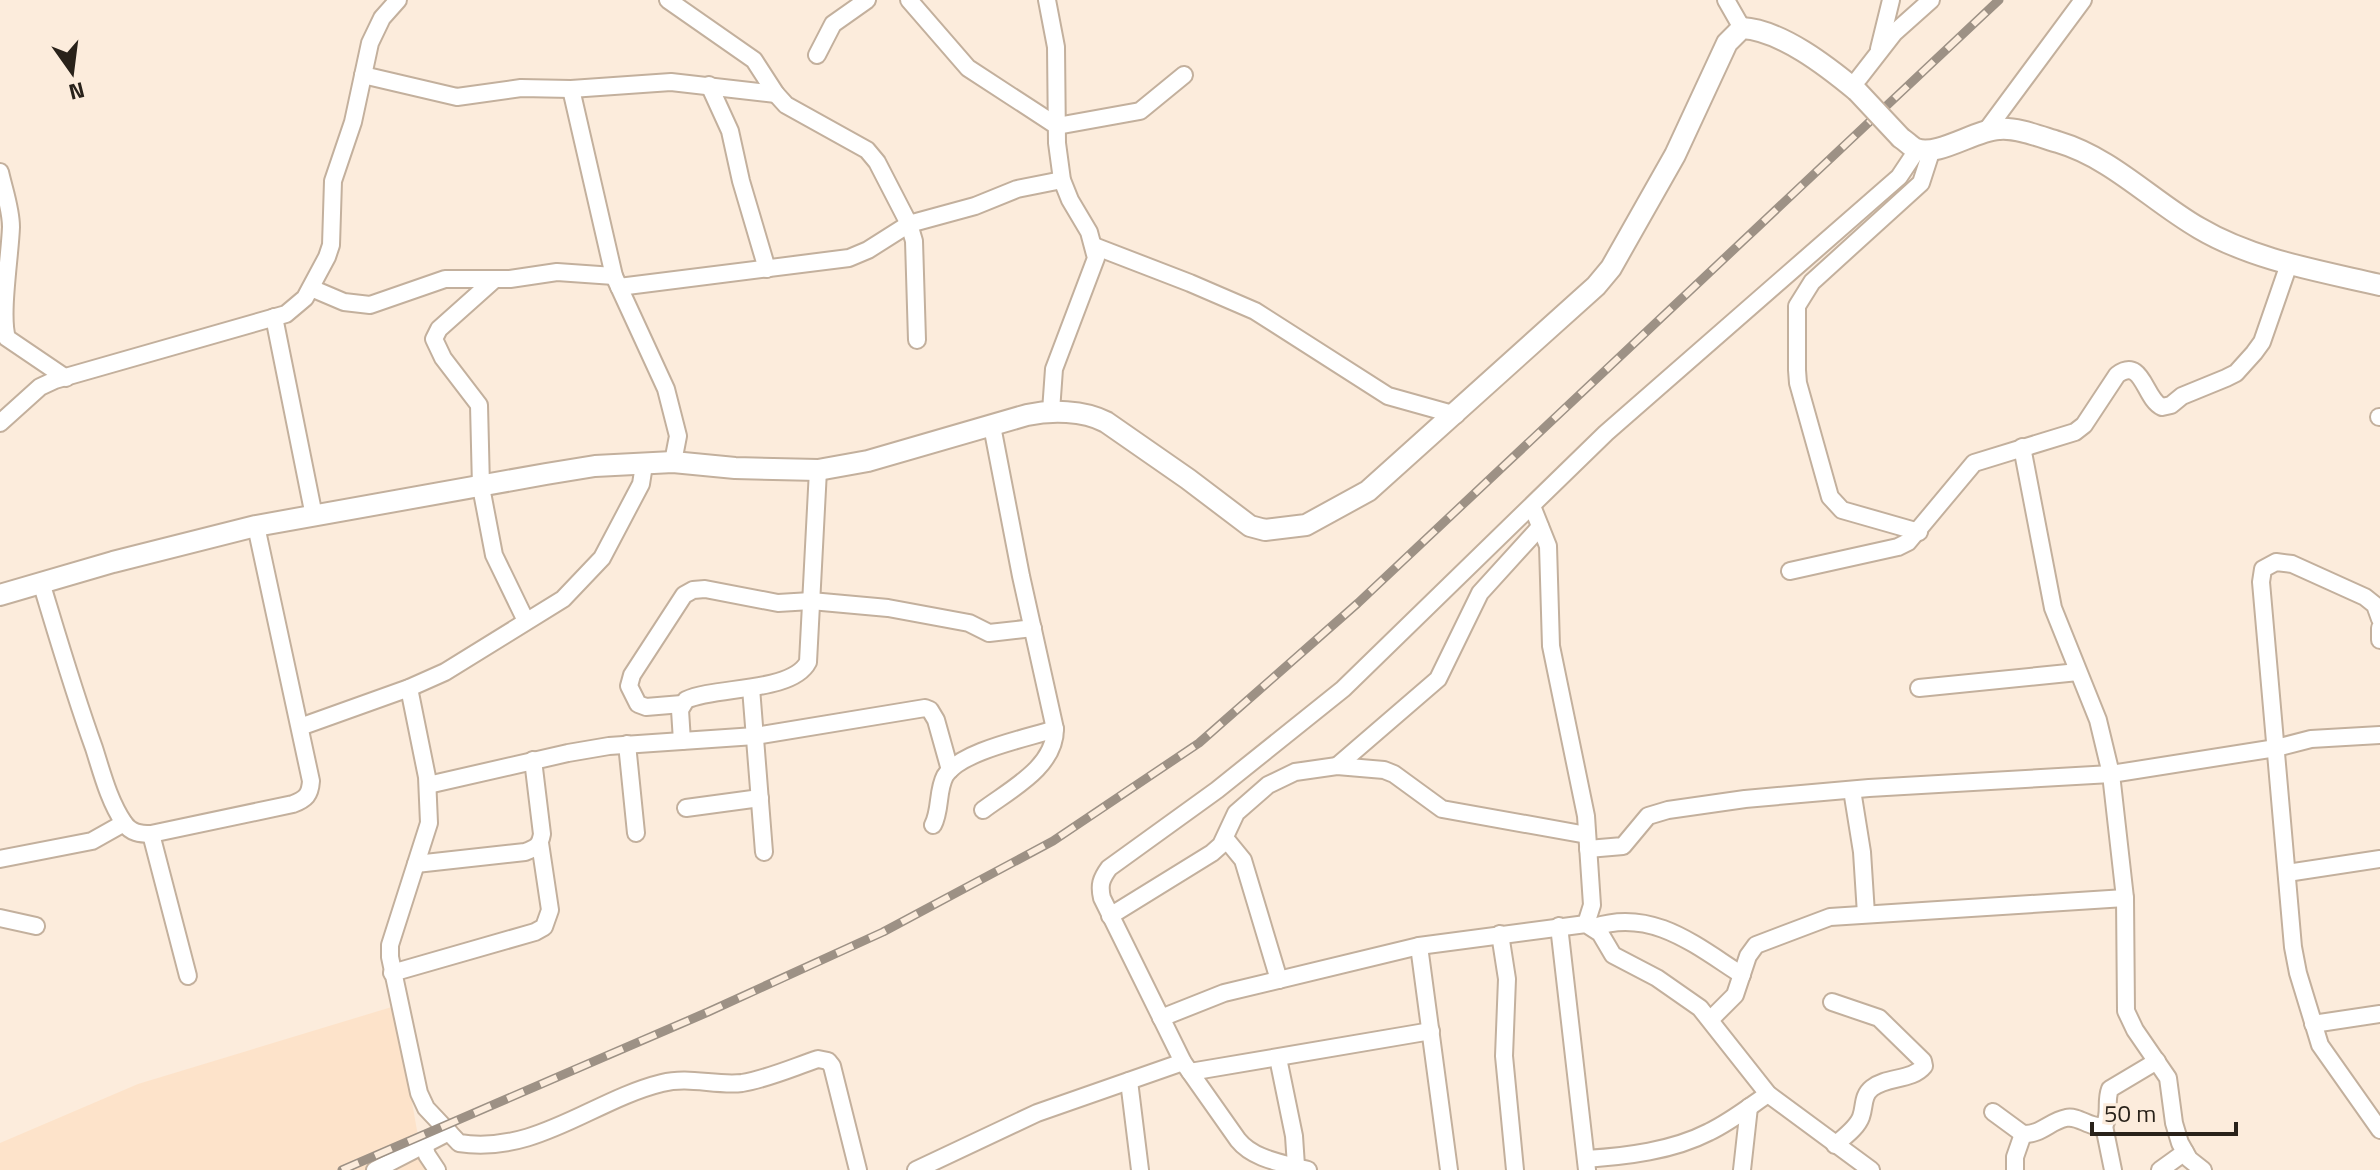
<svg xmlns="http://www.w3.org/2000/svg" width="2380" height="1170" font-family="'Titillium Web',sans-serif">
<style>
.built{fill:#fde3ca}
.lines{fill:none;stroke-linecap:round;stroke-linejoin:round}
.minor-casing{stroke:#c3b09d;stroke-width:20}
.tertiary-casing{stroke:#c3b09d;stroke-width:24}
.minor{stroke:#fff;stroke-width:16}
.tertiary{stroke:#fff;stroke-width:20}
.rail-casing{stroke:#9d9185;stroke-width:9}
.rail{stroke:#fcecdc;stroke-width:6;stroke-dasharray:18;stroke-linecap:butt}
.tertiary-bridge-casing{stroke:#c3b09d;stroke-width:24;stroke-linecap:butt}
.tertiary-bridge{stroke:#fff;stroke-width:20}
</style>
<rect width="100%" height="100%" fill="#fcecdc"/>
<polygon class="built" points="395,1006 424,1170 0,1170 0,1143 138,1084"/>
<g class="lines">
<defs>
<g id="minor">
<polyline points="668,0 754,60 776,94 786,105 867,150 877,162 909,224 914,241 917,340"/>
<polyline points="909,0 968,68 1057,126 1140,111 1184,75"/>
<polyline points="1047,0 1056,47 1057,143 1062,180 1070,200 1089,232 1096,258 1054,369 1051,411"/>
<polyline points="1726,0 1742,28"/>
<polyline points="1879,49 1891,0"/>
<polyline points="817,55 833,24 867,0"/>
<polyline points="363,75 457,97 521,88 571,89 671,82 776,94"/>
<polyline points="709,85 730,131 741,181 767,269"/>
<polyline points="1852,87 1894,33 1931,0"/>
<polyline points="571,89 614,276 666,389 678,436 673,462"/>
<polyline points="1986,131 2083,0"/>
<path d="M0,172C4,190 11,209 11,227C10,256 0,315 7,338L66,378"/>
<polyline points="1094,246 1190,283 1255,311 1388,396 1456,415"/>
<polyline points="495,279 439,329 434,339 443,358 479,405 481,487 494,555 526,621"/>
<polyline points="619,287 849,258 868,250 909,224 975,206 1017,189 1062,180"/>
<polyline points="311,288 344,302 370,305 445,279 510,279 557,272 614,276"/>
<polyline points="274,317 314,516"/>
<polyline points="2379,417 2380,417"/>
<polyline points="0,423 40,387 55,380 286,314 305,298 327,257 331,245 333,181 353,122 370,43 382,18 398,0"/>
<polyline points="2022,447 2053,608 2098,720 2111,774 2125,898 2126,1011 2135,1030 2168,1078 2174,1123 2180,1143 2189,1159 2203,1170"/>
<polyline points="1532,506 1548,546 1551,646 1586,816 1592,905 1586,924"/>
<polyline points="1919,532 1842,510 1830,497 1798,383 1797,370 1797,306 1812,282 1921,183 1932,149"/>
<path d="M1790,571L1898,547L1908,542L1974,463L2075,432L2084,425L2117,375C2143,356 2144,399 2162,407L2171,405L2182,396L2226,378L2236,373L2254,353L2262,342L2289,264"/>
<path d="M41,582C58,638 74,693 94,748C102,773 109,801 124,823C131,833 140,834 151,834L293,804C306,799 310,795 311,781L256,526"/>
<polyline points="2380,619 2375,605 2365,597 2292,564 2276,562 2263,569 2261,582 2293,947 2298,973 2320,1045 2380,1130"/>
<polyline points="2380,628 2380,640"/>
<path d="M409,688L427,777L429,823L390,945V957L419,1093L426,1108L459,1143C536,1155 593,1100 662,1083C689,1076 715,1086 742,1083C767,1079 794,1067 818,1059L828,1061L832,1066L858,1170"/>
<polyline points="751,688 764,852"/>
<polyline points="1919,688 2078,672"/>
<polyline points="682,704 646,707 638,704 629,686 632,675 684,595 693,590 705,589 778,603 811,601 888,608 969,623 989,633 1033,628"/>
<polyline points="300,727 409,688 445,672 563,599 602,558 641,484 644,465"/>
<path d="M682,741L680,710L686,700C715,686 792,693 808,662L818,470"/>
<polyline points="627,744 636,833"/>
<polyline points="1337,766 1438,679 1480,593 1540,527"/>
<polyline points="428,785 568,753 609,746 755,736 925,708 930,710 936,720 950,770"/>
<polyline points="1852,790 1862,852 1866,914"/>
<polyline points="686,808 760,798"/>
<path d="M983,810C1011,789 1055,767 1055,729L1021,576L992,426"/>
<path d="M933,825C941,810 937,791 945,776C960,751 1028,738 1055,729"/>
<polyline points="151,834 188,976"/>
<polyline points="1225,838 1243,860 1279,980"/>
<polyline points="1588,849 1623,846 1648,816 1668,810 1745,799 1869,788 2111,774 2276,748 2311,739 2380,735"/>
<polyline points="0,859 92,841 124,823"/>
<path d="M416,864L525,852C536,848 540,846 542,834L533,760"/>
<polyline points="2287,873 2380,859"/>
<polyline points="1110,916 1212,853 1221,845 1236,813 1268,785 1295,772 1337,766 1384,770 1394,774 1442,809 1587,835"/>
<polyline points="0,918 36,926"/>
<polyline points="1559,926 1587,1170"/>
<path d="M1594,927C1652,908 1695,945 1742,975"/>
<polyline points="1500,934 1507,979 1504,1056 1515,1170"/>
<polyline points="1419,946 1449,1170"/>
<polyline points="392,973 535,932 544,927 550,910 540,843"/>
<path d="M1832,1002L1879,1018L1923,1061L1924,1066C1912,1081 1887,1076 1872,1088C1862,1096 1865,1106 1861,1117C1857,1128 1844,1137 1835,1145"/>
<polyline points="1161,1018 1224,993 1419,946 1586,924 1600,933 1613,955 1657,978 1700,1008 1768,1094 1871,1170"/>
<polyline points="1711,1019 1735,995 1748,956 1756,945 1830,917 2125,898"/>
<polyline points="2313,1024 2380,1014"/>
<polyline points="1278,1058 1294,1136 1296,1166"/>
<polyline points="1190,1072 1431,1031"/>
<polyline points="1129,1081 1140,1170"/>
<path d="M1993,1112L2023,1134C2041,1135 2050,1121 2066,1118C2079,1115 2090,1129 2104,1126C2111,1114 2105,1102 2110,1089L2157,1061"/>
<polyline points="2104,1126 2113,1170"/>
<polyline points="424,1145 427,1155 437,1170"/>
<path d="M1586,1159C1627,1156 1672,1151 1709,1132C1730,1122 1749,1107 1768,1094"/>
<polyline points="375,1170 449,1132"/>
<polyline points="916,1170 1037,1113 1183,1062"/>
<path d="M1308,1170C1284,1163 1254,1160 1238,1140L1183,1062L1102,898C1099,885 1101,879 1109,868L1217,790L1343,689L1606,433L1899,177L1917,150"/>
<polyline points="1742,1170 1749,1107"/>
<polyline points="2015,1170 2015,1157 2023,1134"/>
<polyline points="2160,1170 2185,1152"/>
</g>
<g id="tertiary">
<path d="M1901,138C1906,141 1911,147 1916,149C1938,157 1975,130 1999,129C2016,127 2041,137 2058,142C2112,158 2152,201 2199,228C2253,260 2320,271 2380,285"/>
<path d="M0,595L113,562L256,526L546,474L595,466L673,462L735,468L818,470L868,461L1027,415C1051,410 1083,410 1106,422L1188,479L1250,526L1265,530L1306,525L1368,491L1596,286L1611,268L1675,155L1727,43L1742,28C1781,30 1828,67 1857,91"/>
</g>
</defs>
<use href="#minor" class="minor-casing"/>
<use href="#tertiary" class="tertiary-casing"/>
<use href="#minor" class="minor"/>
<use href="#tertiary" class="tertiary"/>
<defs>
<polyline id="rail" points="342,1170 708,1012 883,932 1053,841 1199,743 1358,603 1999,0"/>
</defs>
<use href="#rail" class="rail-casing"/>
<use href="#rail" class="rail"/>
<defs>
<polyline id="tertiary-bridge" points="1857,91 1901,138"/>
</defs>
<use href="#tertiary-bridge" class="tertiary-bridge-casing"/>
<use href="#tertiary-bridge" class="tertiary-bridge"/>
</g>
<g transform="translate(72 72) rotate(166)" stroke="#fcecdc" stroke-width="6" paint-order="stroke">
<path d="M0-6L14 30L0 20L-14 30Z" fill="#29221a"/>
<text y="-12" font-size="22" font-weight="bold" text-anchor="middle" fill="#29221a">N</text>
</g>
<path d="M2092 1122v12h144v-12" fill="none" stroke="#29221a" stroke-width="4"/>
<text x="2104" y="1122" font-size="24" fill="#29221a" stroke="#fcecdc" stroke-width="6" paint-order="stroke">50 m</text>
</svg>
